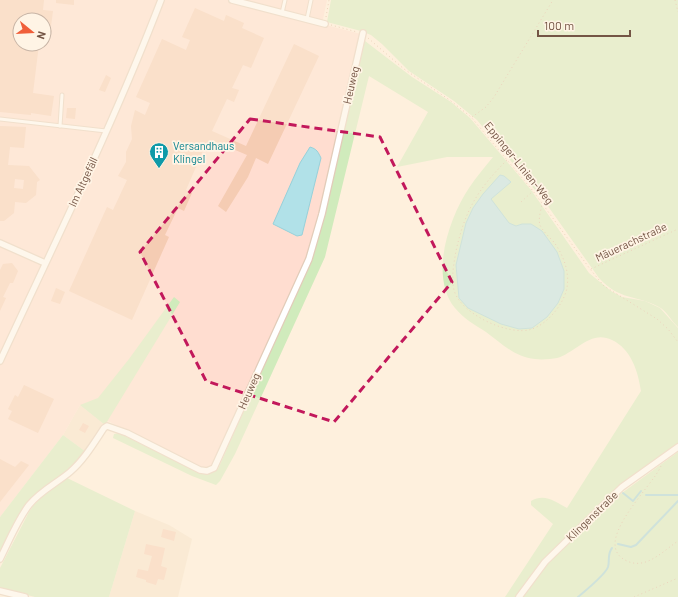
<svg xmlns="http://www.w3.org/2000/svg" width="678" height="597" font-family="Barlow,sans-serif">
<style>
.residential{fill:#f6e2cb}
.commercial{fill:#ffddd0;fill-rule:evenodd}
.green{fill:#d0ebbc}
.water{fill:#b1e1e8;stroke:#97d1da}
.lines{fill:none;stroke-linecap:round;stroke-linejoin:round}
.stream{stroke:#97d1da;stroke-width:2}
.building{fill:#f5ccb3;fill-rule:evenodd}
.service-casing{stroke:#e2ccb9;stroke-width:5}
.minor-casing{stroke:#e2ccb9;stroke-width:8}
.path{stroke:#d9af97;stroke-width:1;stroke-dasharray:1 3;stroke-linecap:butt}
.service{stroke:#fff;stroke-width:3}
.minor{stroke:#fff;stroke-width:5.5}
.marked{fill:none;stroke:#c2185b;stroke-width:3;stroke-dasharray:8 5;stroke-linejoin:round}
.labels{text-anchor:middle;stroke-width:3.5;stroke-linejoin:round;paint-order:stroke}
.street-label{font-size:11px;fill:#745545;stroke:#fff4e5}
.culture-label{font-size:11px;fill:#0d838f;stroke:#fff4e5;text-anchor:start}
</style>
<rect width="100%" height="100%" fill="#fef0dd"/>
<g class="residential">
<polygon points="80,405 105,425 86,452 63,435"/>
<polygon points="135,511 169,525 192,539 178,597 109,597"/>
</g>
<path class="commercial" d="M0,0H327L322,24L361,34L320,214L307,258L213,467L207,469L200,468L108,421L105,425L80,405L63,435L0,517ZM20,20H44V44H20Z"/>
<g class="green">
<path d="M331,0H678V327C671,321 667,311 659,307C635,294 620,301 599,278L545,202L477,120L454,101L409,71L382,44L371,35L361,31L327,22Z"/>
<path d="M365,41L412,77L451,102L470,118L531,190L589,273L611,291L622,297L645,301L660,308L678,328V443L621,485L544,560L516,597H505L553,524L531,505V501C545,493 555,502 567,508L641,391C638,371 631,349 612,340C591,329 575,353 557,358C551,359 542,360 535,359C516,358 501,343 486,332C475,325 463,318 455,308C429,276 449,218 469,188C476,177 485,167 493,157H447L397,167L428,112L369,76L325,257L235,454L220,481L216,485L192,476L113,438L114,434L119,433L200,472L208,474L218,469L310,260L325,215L363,43Z"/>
<polygon points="174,297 180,302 105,425 80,405 98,398 129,359"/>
<polygon points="63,435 86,452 69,469 40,492 29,502 0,558 0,517"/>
<polygon points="678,452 678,597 522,597 545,565 611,501"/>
<path d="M67,478L135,511L109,597H35L0,588V568L29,512C38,497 53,489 67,478Z"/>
</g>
<g class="water">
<path d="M310,147C317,149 318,152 321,158L302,235L297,236L273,224L300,163Z"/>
<polygon points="500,175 504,176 511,182 491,199 509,223 516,226 522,224 531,224 542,231 557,252 564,271 564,289 558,303 547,317 532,328 519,329 501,324 468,308 459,298 456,265 466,223 473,208 483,194"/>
</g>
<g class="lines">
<g class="stream">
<polyline points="623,493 633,501 641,491"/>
<polyline points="646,495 678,495"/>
<polyline points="618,544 631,547 636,545 678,501"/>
<path d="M578,597C585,591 605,575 608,567C610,560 607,554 612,548"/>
</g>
</g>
<g class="building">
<polygon points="0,0 44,0 43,10 53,11 51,26 44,25 44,20 20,20 20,44 39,44 33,93 54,96 51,116 31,113 31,115 0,112"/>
<polygon points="56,0 74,0 74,5 56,3"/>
<polygon points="195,8 224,21 226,15 244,23 242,28 264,38 251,68 243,65 232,88 239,90 234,102 227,99 212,131 246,146 294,44 319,56 268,164 256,158 248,177 226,212 218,206 247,155 214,141 211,149 205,146 186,190 192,193 184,211 178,208 165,235 169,237 132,320 69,291 107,207 113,210 127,180 118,176 126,162 126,152 132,139 131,126 135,110 145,115 150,103 136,97 162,39 186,50 190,40 182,37"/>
<polygon points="106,75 111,78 105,92 99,90"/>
<polygon points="67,108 76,108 75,119 66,118"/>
<path d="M0,126L26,127L24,148L10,147L8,165L29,166L40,180L37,182L36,195L26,203L15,202L14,213L4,221H0ZM15,179L24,180L23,189L14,188Z"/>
<polygon points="12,263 18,271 13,283 10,283 3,297 6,298 0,311 0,270 3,264"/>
<polygon points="56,288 65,292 60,304 51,301"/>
<polygon points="24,385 54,399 38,433 8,419 12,411 8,409 15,395 18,397"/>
<polygon points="83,423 89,426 85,433 79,430"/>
<polygon points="0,459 15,467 21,461 29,465 0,502"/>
<polygon points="163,529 176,532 174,541 161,537"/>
<polygon points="146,544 165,548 161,566 167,568 164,580 158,579 156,585 146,582 146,580 136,577 138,569 148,571 152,556 144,554"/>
</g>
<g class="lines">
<defs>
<g id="service">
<polyline points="282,13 285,0"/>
<polyline points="307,19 311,0"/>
<polyline points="0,119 106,131"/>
<polyline points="60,126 62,95"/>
</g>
<g id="minor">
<polyline points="232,0 325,24"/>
<polyline points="0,243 45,263"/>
<path d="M0,361C55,242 114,123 161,0"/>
<path d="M0,559C9,541 17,521 29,505C40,491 57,483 70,472C84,460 94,443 104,428L107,426L127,433L200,470L207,471L214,468L309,259L322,214L363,33"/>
<polyline points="0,591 25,597"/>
<polyline points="519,597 545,562 622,487 678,447"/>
</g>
</defs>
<use href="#service" class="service-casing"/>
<use href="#minor" class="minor-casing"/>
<g class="path">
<polyline points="675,0 678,12"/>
<polyline points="326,17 329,0"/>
<polyline points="331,25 357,32"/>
<polyline points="368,38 404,69 451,101 471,117 533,191 590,269 604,286 657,319 668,329 678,342"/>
<polyline points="472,117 486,107 494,97 553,0"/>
<path d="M507,160C478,189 465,210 456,251C454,263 451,277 454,290C460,314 510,337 532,329C547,324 561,307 566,292C571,275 564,255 553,241C549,237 542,230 540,225C538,219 541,210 542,204"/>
<polyline points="521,202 533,191"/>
<polyline points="591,269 678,229"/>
<path d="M661,466C653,486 589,544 627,561C646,570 663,551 678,541"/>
<polyline points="634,597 678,578"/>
</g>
<use href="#service" class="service"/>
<use href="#minor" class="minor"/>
</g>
<path d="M0 0H678V597H0ZM250,119L380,137L452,282L334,422L206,381L140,252Z" fill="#fef0dd" fill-opacity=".55" fill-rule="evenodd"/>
<path class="marked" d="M250,119L380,137L452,282L334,422L206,381L140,252Z"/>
<defs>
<symbol id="building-pin" viewBox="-11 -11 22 30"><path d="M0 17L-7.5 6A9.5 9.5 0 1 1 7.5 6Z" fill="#0f9aa8" stroke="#fff4e5"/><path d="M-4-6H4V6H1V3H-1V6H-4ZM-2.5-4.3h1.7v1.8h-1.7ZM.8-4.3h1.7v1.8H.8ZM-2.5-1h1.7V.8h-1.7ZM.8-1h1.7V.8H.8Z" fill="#fff"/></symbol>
</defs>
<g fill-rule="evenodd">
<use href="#building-pin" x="148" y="141" width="22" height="30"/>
</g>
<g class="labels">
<g class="street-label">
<text transform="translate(351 85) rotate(-77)" y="4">Heuweg</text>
<text transform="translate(519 163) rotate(51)" y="4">Eppinger-Linien-Weg</text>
<text transform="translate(83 182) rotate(-65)" y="4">Im Altgefäll</text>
<text transform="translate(631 242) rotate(-25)" y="4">Mäuerachstraße</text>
<text transform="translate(249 391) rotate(-66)" y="4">Heuweg</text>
<text transform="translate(592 516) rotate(-44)" y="4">Klingenstraße</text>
</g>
<g class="culture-label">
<text x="173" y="150">Versandhaus<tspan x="173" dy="13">Klingel</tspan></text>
</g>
</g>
<g transform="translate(32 32) rotate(108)"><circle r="19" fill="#fff4e5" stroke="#c7b4a5"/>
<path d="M0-3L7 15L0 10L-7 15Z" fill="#f05e39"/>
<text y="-6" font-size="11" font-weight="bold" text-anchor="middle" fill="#745545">N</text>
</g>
<path d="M538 30v6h92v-6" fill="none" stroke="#745545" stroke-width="2"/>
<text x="544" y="30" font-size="12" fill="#745545" stroke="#fff4e5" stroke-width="3" paint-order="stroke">100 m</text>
</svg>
